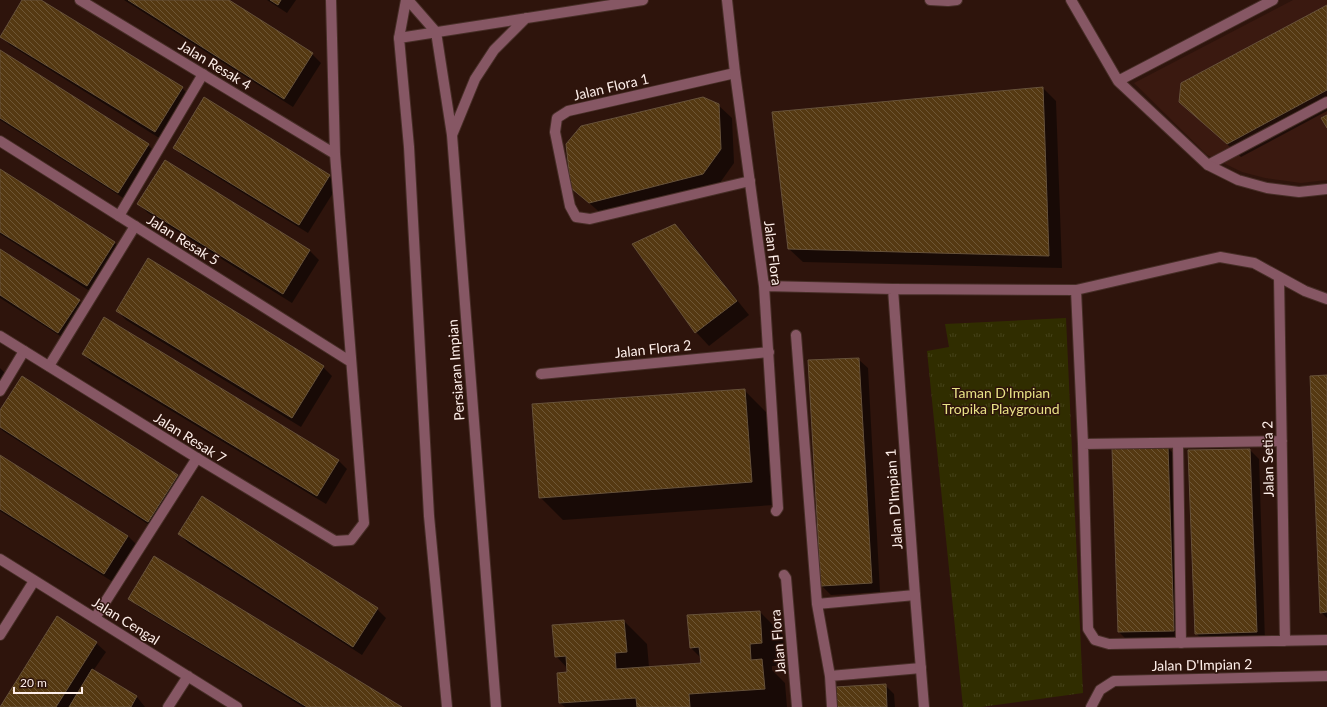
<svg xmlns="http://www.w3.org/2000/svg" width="1327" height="707" font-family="Lato,sans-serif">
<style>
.built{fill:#3a1910}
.park{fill:url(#park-tufts)}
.shadow{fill:#0007}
.building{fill:url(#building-back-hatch);stroke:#665139}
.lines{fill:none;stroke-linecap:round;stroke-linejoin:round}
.service-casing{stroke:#472e27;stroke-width:12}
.minor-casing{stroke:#472e27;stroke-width:12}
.tertiary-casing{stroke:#472e27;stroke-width:12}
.service{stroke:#865764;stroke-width:10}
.minor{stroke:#865764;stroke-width:10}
.tertiary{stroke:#865764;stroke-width:10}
.labels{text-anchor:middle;stroke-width:3;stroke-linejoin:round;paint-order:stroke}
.street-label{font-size:14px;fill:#feefea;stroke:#2e140c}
.park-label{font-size:14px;fill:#e7e185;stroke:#2e140c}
</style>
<defs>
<pattern id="park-tufts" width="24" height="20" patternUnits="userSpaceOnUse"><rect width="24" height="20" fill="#302d00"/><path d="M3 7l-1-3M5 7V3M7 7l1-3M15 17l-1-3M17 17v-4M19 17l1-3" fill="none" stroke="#454219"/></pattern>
<pattern id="building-back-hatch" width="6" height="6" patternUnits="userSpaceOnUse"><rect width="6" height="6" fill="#553912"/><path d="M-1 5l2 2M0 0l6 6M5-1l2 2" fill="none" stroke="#6e5635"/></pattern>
</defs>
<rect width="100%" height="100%" fill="#2e140c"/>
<path class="built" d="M1293 0H1327V180L1301 183 1265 178 1242 172 1207 155 1134 83Z"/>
<path class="park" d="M1066 318 1083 693 981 707H963L927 351 949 347 945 324Z"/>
<path class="shadow" d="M23 0H40L182 88 191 97 164 141 10 45 1 36Z
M124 0H227L312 54 321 63 293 107Z
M267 0H296L287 13Z
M1327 6V111L1241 157 1180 101Z
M0 51 148 145 157 154 128 201 0 120Z
M1043 88 1056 101 1062 268 803 262 789 249Z
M718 105 732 118 734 163 717 187 604 216 572 188Z
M174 147 329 176 338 185 308 233 183 156Z
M165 161 310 251 319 260 292 303 148 213 139 204Z
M0 170 114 242 123 252 96 295 0 234Z
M674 225 688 239 749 315 709 346 696 332 634 245Z
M0 250 79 301 88 310 68 341 0 298Z
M117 311 323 367 332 376 301 427 126 320Z
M83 354 338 460 347 469 326 504 92 363Z
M858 359 868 368 880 592 831 595 822 586Z
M0 368 7 375 0 387Z
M1327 376V618L1321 612Z
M744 390 767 413 774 505 563 520 540 497Z
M0 412 177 476 186 485 157 530 3 431 0 428Z
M1168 448 1177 457 1182 640 1128 641 1119 632Z
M1250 450 1259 459 1265 641 1205 643 1196 633Z
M0 456 128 536 137 545 113 582 0 511Z
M179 534 377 609 386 618 362 655 188 543Z
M130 598 400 707H303L139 607Z
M760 612 783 635 785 666H772V670L785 683 787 707H565L560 703 568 673V669L556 656 624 621 647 644 649 667 702 664 701 658 691 648Z
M96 643 106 652 93 671 137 697 145 707H1Z
M885 685 894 694 895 707H837Z"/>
<path class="building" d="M22 0H41L183 87 155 132 0 37Z
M128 0H229L313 53 284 99Z
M270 0H281L278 5Z
M1327 5V90L1227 144 1179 102 1181 83Z
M0 50 149 144 118 193 0 118Z
M1043 87 1049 256 788 249 772 112Z
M204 97 330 175 299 225 173 148Z
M703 97 719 104 721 149 703 174 589 203 571 188 566 144 581 126Z
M1327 115V128L1321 118Z
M165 160 310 250 283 294 137 204Z
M0 169 115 242 87 286 0 232Z
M675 224 737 301 695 333 632 244Z
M0 249 80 300 58 333 0 295Z
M148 258 324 366 292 418 116 311Z
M104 317 339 460 317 496 82 354Z
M859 358 872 583 821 586 808 360Z
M1327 375V612L1320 613 1310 376Z
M22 376 178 475 148 522 0 427V410Z
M745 389 752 482 539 498 532 404Z
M1168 447 1174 631 1118 632 1112 448Z
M1250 449 1257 632 1195 634 1188 450Z
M0 455 128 536 104 574 0 509Z
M202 496 378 608 353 647 178 534Z
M154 556 402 707H307L128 599Z
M760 611 762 643 750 644 751 660 762 659 765 689 689 694 690 707H637L636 698 559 703 557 673 567 672 566 656 555 657 552 625 624 620 627 652 615 653 616 669 701 663 699 647 690 648 687 615Z
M57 616 97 642 56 707H0Z
M92 669 137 696 131 707H69Z
M886 684 887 707H836L835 687Z"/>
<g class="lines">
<g class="service-casing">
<path id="service" d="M735 73 568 111 557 118 555 132 570 206 576 217 590 219 750 181
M1208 165 1327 102
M119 216 203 74
M796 335 817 604 830 676 832 707
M49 366 135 226
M541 374 769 352
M0 391 24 351
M1178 443 1181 643
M817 604 915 595
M95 618 197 458
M830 676 921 668"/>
</g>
<g class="minor-casing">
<path id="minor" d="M80 0 335 154
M408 0 436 32
M727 0 735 73 764 286 778 508 776 511
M1071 0 1118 81 1208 165 1238 180 1267 188 1299 192 1327 189
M399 38 406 0
M1118 81 1273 0
M0 141 351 362
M1279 277 1285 641
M764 286 893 289 1076 290 1220 257 1254 263 1305 291 1327 299
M893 289 915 595 924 707
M1076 290 1083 444 1088 629 1095 640 1109 644 1327 640
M0 336 197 458 335 541 351 540 364 523 335 154 331 0
M1083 444 1282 441
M0 559 237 707
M784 575 786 578 797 707
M0 635 34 581
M168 707 188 676
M1091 707 1100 690 1114 681 1327 676"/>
</g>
<g class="tertiary-casing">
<path id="tertiary" d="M930 0 948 1 957 0
M436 32 452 135 496 707
M452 135 475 79 494 50 526 18
M447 707 429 516 409 147 399 38 643 0"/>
</g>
<use href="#service" class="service"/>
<use href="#minor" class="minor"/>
<use href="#tertiary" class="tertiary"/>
</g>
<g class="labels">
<g class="street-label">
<text transform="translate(215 65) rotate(31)" y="5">Jalan Resak 4</text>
<text transform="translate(611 87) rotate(-13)" y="5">Jalan Flora 1</text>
<text transform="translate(183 240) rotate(32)" y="5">Jalan Resak 5</text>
<text transform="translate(773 253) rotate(83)" y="5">Jalan Flora</text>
<text transform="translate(653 349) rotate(-6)" y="5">Jalan Flora 2</text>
<text transform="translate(456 370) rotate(-94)" y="5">Persiaran Impian</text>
<text transform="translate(190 438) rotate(32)" y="5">Jalan Resak 7</text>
<text transform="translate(1268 459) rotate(-91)" y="5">Jalan Setia 2</text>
<text transform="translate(894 499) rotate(-94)" y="5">Jalan D'Impian 1</text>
<text transform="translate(126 621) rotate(32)" y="5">Jalan Cengal</text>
<text transform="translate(778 642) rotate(-95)" y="5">Jalan Flora</text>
<text transform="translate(1202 665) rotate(-1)" y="5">Jalan D'Impian 2</text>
</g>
<g class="park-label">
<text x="1001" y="398">Taman D'Impian<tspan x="1001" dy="16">Tropika Playground</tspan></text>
</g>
</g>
<path d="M14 687v6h68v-6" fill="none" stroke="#feefea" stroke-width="2"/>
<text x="20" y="687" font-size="12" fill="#feefea" stroke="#2e140c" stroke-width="3" paint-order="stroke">20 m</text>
</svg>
